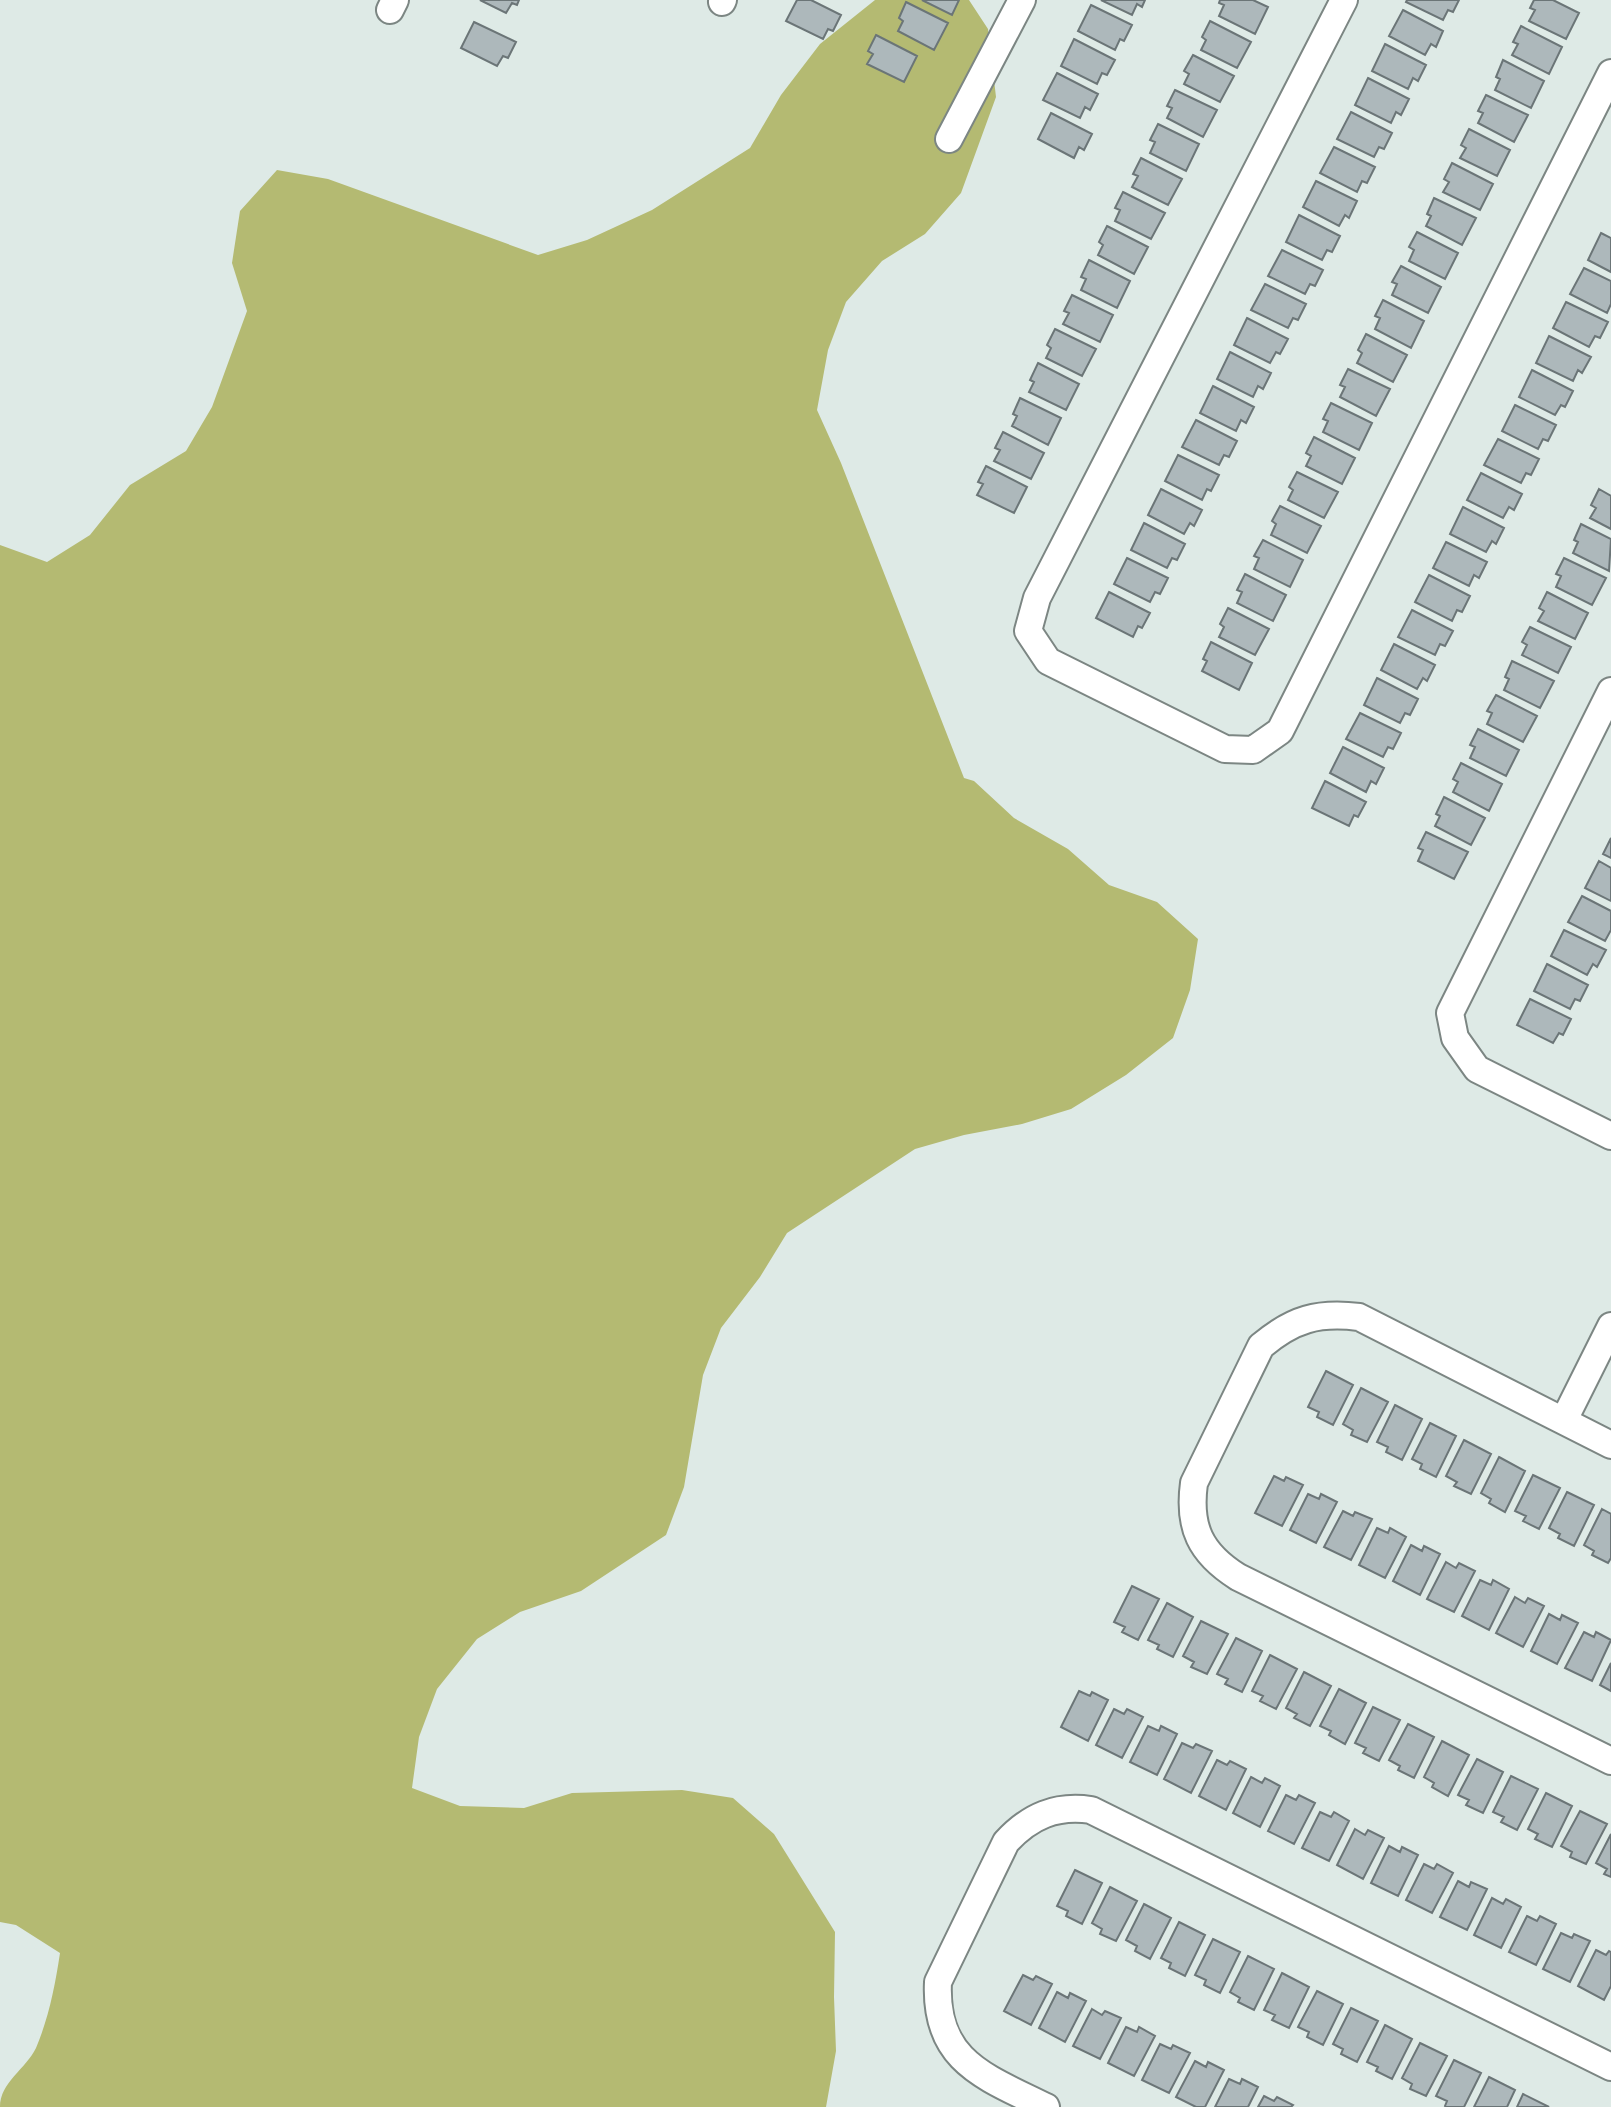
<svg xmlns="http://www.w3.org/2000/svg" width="1611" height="2107" font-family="'Open Sans',sans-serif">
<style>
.green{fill:#b4ba72}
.building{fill:#adb8bb;stroke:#6b7577;stroke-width:2}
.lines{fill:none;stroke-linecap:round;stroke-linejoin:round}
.street-casing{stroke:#7c8683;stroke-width:30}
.street{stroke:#fff;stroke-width:26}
</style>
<rect width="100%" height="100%" fill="#deeae6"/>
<path class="green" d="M875 0H969L988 29 996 97 961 193 925 234 882 261 846 302 828 350 817 410 841 463 964 778 974 781 1014 818 1068 849 1109 885 1157 902 1198 939 1190 990 1173 1038 1126 1075 1071 1109 1022 1124 964 1135 915 1149 787 1233 760 1277 721 1328 703 1375 684 1487 666 1535 581 1591 520 1612 477 1639 437 1689 419 1737 412 1788 460 1806 524 1808 572 1793 682 1790 733 1798 774 1834 835 1932 834 1997 836 2051 826 2107H0C0 2082 26 2069 36 2048 49 2017 55 1986 60 1953L16 1925 0 1922V545L47 562 90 535 130 485 186 451 212 407 247 311 232 263 240 211 277 170 328 179 538 255 587 240 652 210 750 148 781 95 820 44Z"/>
<path class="building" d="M480 0H519L517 5 512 3 506 13Z
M797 0H811L841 15 833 31 828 29 823 39 786 21Z
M922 0H959L952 15Z
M1101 0H1145L1142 7 1137 4 1132 15Z
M1220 0H1253L1268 7 1255 34 1219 16 1224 5 1219 3Z
M1407 0H1459L1453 12 1448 10 1443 20 1406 2Z
M1534 0H1553L1579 13 1566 39 1529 21 1535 10 1530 8Z
M906 2 948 23 934 50 898 31 903 21 899 18Z
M1091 5 1132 25 1124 41 1120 39 1115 50 1078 31Z
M1403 10 1443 31 1436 47 1431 44 1425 55 1389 36Z
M1210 21 1251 42 1237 68 1201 50 1206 40 1202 37Z
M474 22 516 42 508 58 503 56 497 66 461 48Z
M1521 26 1562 47 1549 74 1512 55 1518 44 1513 42Z
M876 35 917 56 904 82 867 64 873 54 868 51Z
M1074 39 1115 60 1107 75 1102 73 1097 84 1061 66Z
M1385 44 1426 65 1418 81 1413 78 1408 89 1372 71Z
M1193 55 1234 76 1220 102 1184 84 1189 74 1184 71Z
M1503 60 1544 81 1531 108 1495 90 1500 79 1496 77Z
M1057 73 1098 94 1090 110 1085 107 1080 118 1043 100Z
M1368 78 1409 99 1401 115 1396 112 1391 123 1355 105Z
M1175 90 1217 110 1203 137 1167 118 1172 108 1167 106Z
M1486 95 1528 115 1514 142 1478 123 1483 113 1478 111Z
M1351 112 1392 133 1384 149 1379 147 1374 157 1337 139Z
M1051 113 1092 134 1084 150 1079 147 1074 158 1038 139Z
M1158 124 1199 144 1186 171 1150 153 1155 142 1150 140Z
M1469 129 1510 150 1497 176 1460 158 1466 148 1461 145Z
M1334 147 1375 167 1367 183 1362 181 1357 192 1320 173Z
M1141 158 1182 179 1168 205 1132 187 1138 176 1133 174Z
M1452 163 1493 184 1480 210 1443 192 1449 182 1444 179Z
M1316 181 1357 201 1349 218 1345 215 1339 226 1303 207Z
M1123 192 1165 213 1151 239 1115 221 1120 210 1115 208Z
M1434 198 1476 218 1462 245 1426 226 1431 216 1427 214Z
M1299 215 1340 236 1332 252 1327 250 1322 260 1286 242Z
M1107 226 1148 247 1134 274 1098 255 1103 245 1099 242Z
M1417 232 1458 253 1445 279 1409 261 1414 250 1409 247Z
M1601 233 1611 238V272L1588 260Z
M1282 250 1323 270 1315 286 1310 284 1305 294 1268 276Z
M1089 260 1130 281 1117 308 1081 290 1086 279 1081 277Z
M1401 266 1441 287 1428 313 1392 295 1397 284 1392 282Z
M1584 268 1611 281V304L1607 313 1570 294Z
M1265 284 1306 304 1298 320 1293 318 1288 328 1251 310Z
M1072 295 1113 315 1100 342 1063 324 1069 313 1064 311Z
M1383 300 1424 321 1411 348 1375 329 1380 318 1375 316Z
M1566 302 1608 322 1600 338 1595 336 1589 347 1553 328Z
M1247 318 1288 339 1280 354 1276 352 1270 363 1234 345Z
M1055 329 1096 349 1082 376 1046 358 1051 348 1047 345Z
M1366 334 1407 355 1393 382 1357 363 1362 353 1358 350Z
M1549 336 1591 357 1582 373 1578 370 1573 381 1536 363Z
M1230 352 1271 373 1263 389 1258 386 1253 397 1217 379Z
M1038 363 1079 384 1066 410 1029 392 1034 382 1030 380Z
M1348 369 1390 389 1376 416 1340 397 1345 387 1340 385Z
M1532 370 1573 391 1565 407 1561 405 1555 415 1519 397Z
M1213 386 1254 407 1246 423 1241 420 1236 431 1200 413Z
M1020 398 1061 418 1048 445 1012 426 1017 416 1013 414Z
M1331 403 1372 423 1359 450 1323 432 1328 421 1323 419Z
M1515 405 1556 425 1548 441 1543 439 1538 449 1502 431Z
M1196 420 1237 441 1229 457 1224 455 1219 465 1182 447Z
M1003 432 1044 453 1031 479 994 461 1000 450 995 448Z
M1314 437 1355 458 1342 484 1306 466 1311 456 1306 453Z
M1498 439 1539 459 1531 475 1526 473 1521 483 1484 465Z
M1178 455 1219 475 1211 491 1207 489 1202 500 1165 481Z
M986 466 1027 487 1014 513 977 495 983 484 978 482Z
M1297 472 1338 492 1324 518 1288 500 1293 490 1289 487Z
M1481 473 1522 494 1514 510 1509 507 1503 518 1467 500Z
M1161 489 1202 510 1194 526 1190 523 1184 534 1148 515Z
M1599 489 1611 496V529L1590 518 1596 508 1591 505Z
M1280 506 1321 526 1307 553 1271 535 1276 524 1272 521Z
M1463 507 1504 528 1496 544 1492 541 1486 552 1450 534Z
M1144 523 1185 544 1177 560 1172 558 1167 568 1131 550Z
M1581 524 1611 539 1609 571 1573 553 1578 542 1574 540Z
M1263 540 1303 560 1290 587 1254 569 1259 558 1254 556Z
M1446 542 1487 562 1479 578 1474 575 1469 586 1433 568Z
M1127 558 1168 578 1160 594 1155 592 1150 602 1114 584Z
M1564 558 1606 578 1592 605 1556 587 1561 576 1556 574Z
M1245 574 1286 595 1273 621 1237 603 1242 592 1237 590Z
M1429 575 1470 596 1462 612 1457 610 1452 621 1415 602Z
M1109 592 1150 613 1142 628 1138 626 1133 637 1096 618Z
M1547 592 1588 613 1575 639 1538 621 1544 611 1539 608Z
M1228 608 1269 629 1255 655 1219 637 1224 627 1220 624Z
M1412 610 1453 631 1445 646 1440 644 1435 655 1398 637Z
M1530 627 1571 647 1558 673 1522 655 1527 645 1522 642Z
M1211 642 1252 663 1239 690 1202 671 1207 661 1203 659Z
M1394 644 1435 665 1427 681 1423 678 1417 689 1381 670Z
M1512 661 1554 681 1540 708 1504 690 1509 679 1505 677Z
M1377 678 1418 699 1410 715 1405 713 1400 723 1364 705Z
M1496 695 1537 716 1523 742 1487 724 1492 713 1487 711Z
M1360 713 1401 733 1393 749 1388 747 1383 757 1346 739Z
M1478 729 1519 750 1506 776 1470 758 1475 747 1470 745Z
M1343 747 1384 768 1376 784 1371 781 1366 792 1330 773Z
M1461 763 1502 784 1489 811 1453 792 1458 782 1453 779Z
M1325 781 1366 802 1358 817 1354 815 1349 826 1312 808Z
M1444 797 1485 818 1471 845 1435 826 1440 816 1436 814Z
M1426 832 1468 852 1454 879 1418 861 1423 850 1418 848Z
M1611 838V858L1603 854Z
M1599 861 1611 868V901L1585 888Z
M1582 896 1611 911V930L1605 941 1568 922Z
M1564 930 1606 950 1597 967 1593 964 1587 975 1551 956Z
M1547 964 1588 985 1580 1001 1575 999 1570 1009 1534 991Z
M1530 999 1571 1019 1563 1035 1559 1033 1553 1043 1517 1025Z
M1326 1371 1353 1385 1333 1425 1317 1417 1319 1412 1308 1407Z
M1361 1388 1388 1402 1367 1442 1351 1435 1353 1430 1343 1424Z
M1395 1405 1422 1419 1402 1460 1386 1452 1388 1447 1377 1442Z
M1430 1423 1456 1436 1436 1477 1420 1469 1422 1464 1412 1459Z
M1464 1440 1491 1454 1471 1494 1454 1486 1457 1482 1446 1476Z
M1499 1457 1525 1471 1505 1512 1489 1503 1491 1499 1481 1493Z
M1533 1475 1560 1488 1539 1529 1523 1521 1526 1516 1515 1511Z
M1274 1476 1284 1481 1286 1477 1303 1485 1282 1526 1255 1513Z
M1567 1492 1594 1505 1574 1546 1558 1538 1560 1534 1549 1528Z
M1308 1494 1319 1499 1321 1494 1337 1502 1316 1543 1290 1530Z
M1602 1509 1611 1514V1558L1608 1563 1592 1555 1594 1551 1584 1545Z
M1343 1511 1353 1516 1355 1512 1372 1519 1351 1560 1324 1547Z
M1377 1528 1388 1533 1390 1528 1406 1537 1385 1578 1359 1565Z
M1411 1545 1422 1551 1424 1546 1440 1554 1420 1595 1393 1581Z
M1446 1562 1456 1568 1459 1563 1475 1571 1454 1612 1427 1599Z
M1480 1580 1491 1585 1493 1580 1509 1589 1489 1630 1462 1616Z
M1132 1586 1159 1599 1138 1640 1122 1632 1125 1627 1114 1622Z
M1515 1597 1525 1603 1528 1598 1544 1606 1523 1647 1496 1633Z
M1167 1603 1193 1617 1173 1657 1157 1649 1159 1645 1148 1640Z
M1549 1614 1560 1620 1562 1615 1578 1623 1557 1664 1531 1651Z
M1201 1621 1228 1634 1207 1674 1191 1667 1194 1662 1183 1656Z
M1584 1632 1594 1637 1596 1632 1611 1640 1592 1681 1565 1668Z
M1236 1638 1262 1651 1242 1692 1225 1684 1228 1679 1217 1674Z
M1270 1655 1297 1669 1276 1709 1260 1701 1263 1696 1252 1691Z
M1611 1663V1691L1600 1685Z
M1304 1672 1331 1686 1310 1726 1294 1718 1297 1714 1286 1708Z
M1339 1689 1366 1703 1345 1744 1329 1735 1331 1731 1320 1726Z
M1079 1691 1090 1696 1092 1692 1108 1700 1088 1741 1061 1727Z
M1373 1707 1400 1720 1379 1761 1363 1753 1366 1748 1355 1743Z
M1114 1709 1124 1714 1127 1709 1143 1717 1122 1758 1096 1745Z
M1408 1724 1434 1737 1414 1778 1398 1770 1400 1766 1389 1760Z
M1148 1726 1159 1731 1161 1726 1177 1734 1157 1775 1130 1762Z
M1442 1741 1469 1755 1448 1796 1432 1787 1434 1783 1424 1777Z
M1182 1743 1193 1748 1196 1744 1212 1751 1191 1793 1164 1779Z
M1477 1759 1503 1772 1483 1813 1466 1805 1469 1800 1458 1795Z
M1217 1760 1227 1765 1230 1761 1246 1769 1226 1810 1199 1796Z
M1511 1776 1538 1789 1517 1830 1501 1822 1504 1817 1493 1812Z
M1251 1777 1262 1783 1265 1778 1280 1786 1260 1827 1233 1813Z
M1546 1793 1572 1806 1552 1847 1535 1839 1538 1834 1528 1829Z
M1286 1795 1296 1800 1299 1795 1315 1803 1294 1844 1268 1831Z
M1580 1811 1607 1824 1586 1864 1570 1857 1572 1852 1561 1846Z
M1320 1812 1331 1817 1334 1812 1349 1821 1329 1861 1302 1848Z
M1355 1829 1365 1835 1368 1830 1384 1838 1363 1879 1337 1865Z
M1611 1834V1877L1604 1874 1607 1869 1596 1863Z
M1389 1846 1400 1852 1402 1847 1418 1855 1398 1896 1371 1883Z
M1424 1864 1434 1869 1437 1864 1453 1873 1432 1913 1406 1900Z
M1075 1870 1102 1883 1082 1924 1066 1916 1068 1911 1057 1906Z
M1458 1881 1469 1887 1471 1882 1487 1889 1467 1930 1440 1917Z
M1110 1887 1137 1901 1116 1941 1100 1934 1102 1929 1092 1923Z
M1492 1898 1503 1904 1506 1899 1521 1907 1501 1948 1474 1935Z
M1144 1904 1171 1918 1150 1959 1135 1951 1137 1946 1126 1940Z
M1527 1916 1537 1921 1540 1916 1556 1924 1536 1965 1509 1952Z
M1179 1922 1205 1935 1185 1976 1169 1968 1171 1963 1161 1958Z
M1561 1933 1572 1938 1574 1934 1590 1941 1570 1982 1543 1969Z
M1213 1939 1240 1952 1220 1993 1204 1985 1206 1980 1195 1975Z
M1596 1950 1606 1955 1609 1951 1611 1952V1986L1604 2000 1578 1986Z
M1248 1956 1274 1969 1254 2010 1238 2002 1240 1998 1230 1992Z
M1282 1973 1309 1987 1289 2028 1272 2020 1275 2015 1264 2010Z
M1023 1975 1033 1980 1036 1976 1052 1984 1031 2025 1004 2011Z
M1317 1991 1343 2004 1323 2045 1307 2037 1309 2032 1298 2027Z
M1057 1992 1068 1998 1070 1993 1086 2001 1065 2042 1039 2028Z
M1351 2008 1378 2021 1357 2062 1341 2054 1343 2049 1333 2044Z
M1092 2009 1102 2015 1105 2011 1121 2018 1100 2059 1073 2046Z
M1385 2025 1412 2039 1392 2079 1376 2071 1378 2067 1367 2062Z
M1126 2027 1137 2032 1139 2027 1155 2036 1134 2076 1108 2063Z
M1420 2043 1447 2056 1426 2096 1410 2089 1412 2084 1402 2078Z
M1160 2044 1171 2049 1173 2045 1190 2053 1169 2093 1142 2080Z
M1454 2060 1481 2073 1464 2107H1446L1445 2106 1447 2101 1436 2096Z
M1195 2061 1206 2067 1208 2062 1224 2070 1205 2107H1196L1176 2097Z
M1489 2077 1515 2090 1507 2107H1474Z
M1229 2079 1240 2084 1242 2079 1258 2087 1248 2107H1215Z
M1523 2094 1549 2107H1517Z
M1264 2096 1274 2101 1277 2097 1293 2105 1291 2107H1258Z"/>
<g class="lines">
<g class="street-casing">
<path id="street" d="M1344 0 1037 598 1028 631 1048 661 1225 749 1253 750 1280 731 1611 73
M722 2 723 0
M390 10 395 0
M949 139 1022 0
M1611 691 1450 1013 1455 1038 1477 1069 1611 1136
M1564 1420 1611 1326
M1611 1445 1359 1317C1318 1312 1293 1319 1261 1346L1194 1483C1188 1527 1200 1553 1238 1577L1611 1761
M1046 2107C986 2077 934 2062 938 1982L1006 1842C1030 1816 1056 1805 1091 1810L1611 2067"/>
</g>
<use href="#street" class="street"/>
</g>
</svg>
